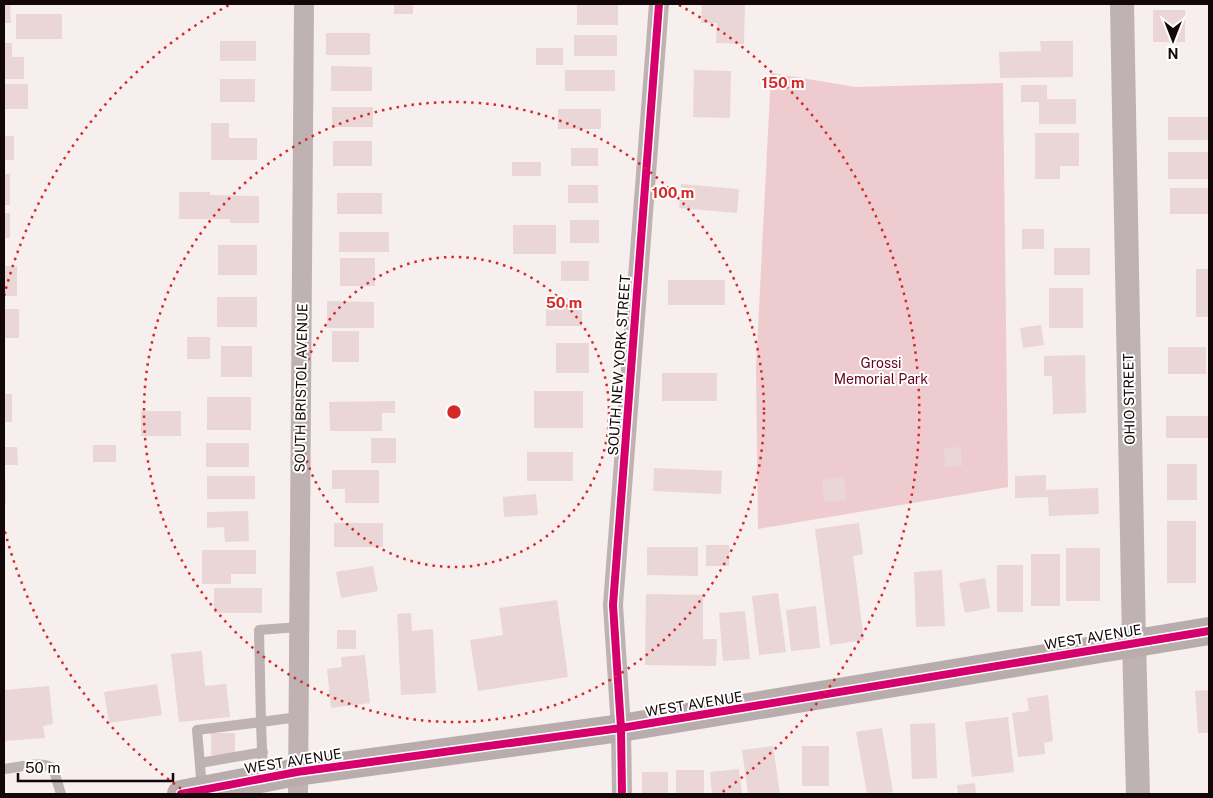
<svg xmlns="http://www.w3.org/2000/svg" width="1213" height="798" font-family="'Public Sans',sans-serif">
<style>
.green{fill:#eecbce}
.building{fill:#ead6d7}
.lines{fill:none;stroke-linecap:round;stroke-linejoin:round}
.service{stroke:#beb2b2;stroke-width:10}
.minor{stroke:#beb2b2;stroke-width:20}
.tertiary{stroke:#beb2b2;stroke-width:24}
.trunk{stroke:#b9acac;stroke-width:28}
.cycleway-casing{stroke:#fff;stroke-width:11}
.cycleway{stroke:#d6006c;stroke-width:8}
.ring{fill:none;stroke:#d62828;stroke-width:2.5;stroke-dasharray:2.5 5}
.labels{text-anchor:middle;stroke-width:4;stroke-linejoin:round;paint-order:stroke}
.park-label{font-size:14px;fill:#63021e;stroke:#fff}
.street-label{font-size:14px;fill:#140709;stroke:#fff}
.centre{fill:#d62828;stroke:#fff;stroke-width:2.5}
.ring-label{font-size:15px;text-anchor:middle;font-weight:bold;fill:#d62828;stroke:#fff;stroke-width:4;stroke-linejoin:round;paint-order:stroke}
</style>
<rect width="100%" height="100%" fill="#f7eeee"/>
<path class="green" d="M771 73 856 87 1003 83 1008 487 758 529 756 368Z"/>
<path class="building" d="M4 4H10L11 23H4Z
M394 4H413V14H394Z
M577 4H618V25H577Z
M702 4H745L744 44 716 43 717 23H701Z
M1153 10H1185V42H1153Z
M16 14H62V39H16Z
M326 33H370V55H326Z
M574 35H617V56H574Z
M220 41H256V61H220Z
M1040 41H1073V77L1000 78 999 52 1041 51Z
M4 43H12V57H24V79H4Z
M536 48H563V65H536Z
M331 66 372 67V91H331Z
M565 70H615V91H565Z
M694 70 731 71 730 118 693 117Z
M220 79H255V102H220Z
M4 84H28V109H4Z
M1021 85H1047V99H1076V124H1039V102H1021Z
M332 107H373V127H332Z
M558 109H601V129H558Z
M1168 117H1209V140H1168Z
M211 123H229V138H257V160H211Z
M1035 133H1079V166H1060V179H1035Z
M4 136H14V160H4Z
M333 141H372V166H333Z
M571 148H598V166H571Z
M1168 152H1209V179H1168Z
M512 162H541V176H512Z
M4 174H10V205H4Z
M681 184 739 189 737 213 679 208Z
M568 185H598V203H568Z
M1170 188H1209V214H1170Z
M179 192H210V195L259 196V223H230V219H179Z
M337 193H382V214H337Z
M4 213H10V238H4Z
M570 220H599V243H570Z
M513 225H556V254H513Z
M1022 229H1044V249H1022Z
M339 232H389V252H339Z
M218 245H257V275H218Z
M1054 248H1090V275H1054Z
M340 258H375V286H340Z
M561 261H589V281H561Z
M4 266H17V296H4Z
M1196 269H1209V317H1196Z
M668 280H725V305H668Z
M1049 288H1083V328H1049Z
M217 297H257V327H217Z
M546 298H582V326H546Z
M327 301 374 302V328H327Z
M4 309H19V338H4Z
M1041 325 1044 345 1023 348 1020 328Z
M332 331H359V362H332Z
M187 337H210V359H187Z
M556 343H589V373H556Z
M221 346H252V377H221Z
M1168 347H1206V374H1168Z
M1085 355 1086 413 1053 414 1052 376H1044V356Z
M662 373H717V401H662Z
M534 391H583V428H534Z
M4 394H12V422H4Z
M207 397H251V430H207Z
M395 401V413H382V431H330L329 402Z
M141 411H181V436H141Z
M1166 416H1209V438H1166Z
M371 438H396V463H371Z
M206 443H249V467H206Z
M93 445H116V462H93Z
M4 447H17L18 465H4Z
M961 447 962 466 945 467 944 448Z
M527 452H573V481H527Z
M1167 464H1197V500H1167Z
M654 468 722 471 721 494 653 491Z
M332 470H379V503H345V489H332Z
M1046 475V490L1098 488 1099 514 1049 516 1048 497 1015 498V476Z
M207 476H255V499H207Z
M844 477 846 500 824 502 822 480Z
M4 479H6V504H4Z
M536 494 538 515 504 517 503 497Z
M248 511 249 541 225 542 224 527 207 528V512Z
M1167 521H1196V583H1167Z
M334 523H383V547H334Z
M859 523 863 554 853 556 864 640 830 645 815 529Z
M706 545H729V566H706Z
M647 547H698V576L647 575Z
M1066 548H1100V601H1066Z
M202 550H256V574H231V584H202Z
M1031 554H1060V606H1031Z
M997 565H1023V612H997Z
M373 566 378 591 341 598 336 572Z
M942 570 945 626 916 627 914 572Z
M985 578 990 608 965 613 959 583Z
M214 588H262V613H214Z
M778 593 786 652 759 655 752 596Z
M646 594 703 595V639H717L716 666 645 665Z
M557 600 568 677 478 691 470 640 503 635 499 608Z
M816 606 820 648 791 651 786 610Z
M745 611 750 659 723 661 719 613Z
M411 613 412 631 433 629 436 693 401 695 397 614Z
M337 630H356V649H337Z
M202 651 205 686 226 684 230 717 179 722 171 654Z
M365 655 370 703 331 708 327 669 342 667 341 657Z
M157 684 162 715 109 723 104 692Z
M49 686 53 724 43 726 45 738 4 741V690Z
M1209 690V733H1198L1195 691Z
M1048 695 1053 741 1044 743 1045 754 1018 757 1012 713 1029 711 1027 698Z
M1008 717 1014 772 972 777 965 722Z
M935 723 937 778 912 779 910 724Z
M882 728 893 792 880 794H867L856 732Z
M211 733H235V755H211Z
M773 746 780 794H748L742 750Z
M802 746H829V786H802Z
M739 769 742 794H712L710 772Z
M676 770H704V794H676Z
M642 772H668V794H642Z
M975 783 976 794H958L957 785Z"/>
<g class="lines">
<path class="service" d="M298 717 261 722 259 630 299 627
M200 763 263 752
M4 769C18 768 40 760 53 768L61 794
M202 789 197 730 261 722 263 777"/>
<path class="minor" d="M298 794 304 4
M622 794 621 728 613 605 659 4"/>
<path class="tertiary" d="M1122 4 1134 643 1138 794"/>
<path class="trunk" d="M181 794 297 772 621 728 1209 631"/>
<g class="cycleway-casing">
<path id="cycleway" d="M181 794 297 772 621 728 1209 631
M622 794 621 728 613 605 659 4"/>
</g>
<use href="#cycleway" class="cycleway"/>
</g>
<g class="ring">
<circle cx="454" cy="412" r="155"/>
<circle cx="454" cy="412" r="310"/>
<path d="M187 793A465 465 0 0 1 4 528M4 296A465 465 0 0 1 229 5M679 5A465 465 0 0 1 721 793"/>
</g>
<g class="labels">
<g class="park-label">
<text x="881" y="368">Grossi<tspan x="881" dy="16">Memorial Park</tspan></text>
</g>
<g class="street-label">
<text transform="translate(619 365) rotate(-86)" y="5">SOUTH NEW YORK STREET</text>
<text transform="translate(301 388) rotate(-89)" y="5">SOUTH BRISTOL AVENUE</text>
<text transform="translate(1129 399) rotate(-91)" y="5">OHIO STREET</text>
<text transform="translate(1093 637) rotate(-9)" y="5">WEST AVENUE</text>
<text transform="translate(694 704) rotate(-9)" y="5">WEST AVENUE</text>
<text transform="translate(293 761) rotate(-9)" y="5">WEST AVENUE</text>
</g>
</g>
<circle cx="454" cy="412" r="8" class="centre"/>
<g class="ring-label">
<text x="783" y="88">150 m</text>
<text x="673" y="198">100 m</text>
<text x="564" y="308">50 m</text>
</g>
<rect width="1213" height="798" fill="none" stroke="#140709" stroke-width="10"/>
<g transform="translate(1173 40) rotate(180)" stroke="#ffffff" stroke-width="4" paint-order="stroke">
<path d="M0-4L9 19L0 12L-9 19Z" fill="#140709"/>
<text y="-8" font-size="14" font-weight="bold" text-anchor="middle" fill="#140709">N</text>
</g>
<path d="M18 773v8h155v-8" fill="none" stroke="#140709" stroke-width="2.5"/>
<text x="25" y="773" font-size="15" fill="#140709" stroke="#ffffff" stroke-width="4" paint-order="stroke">50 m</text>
</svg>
